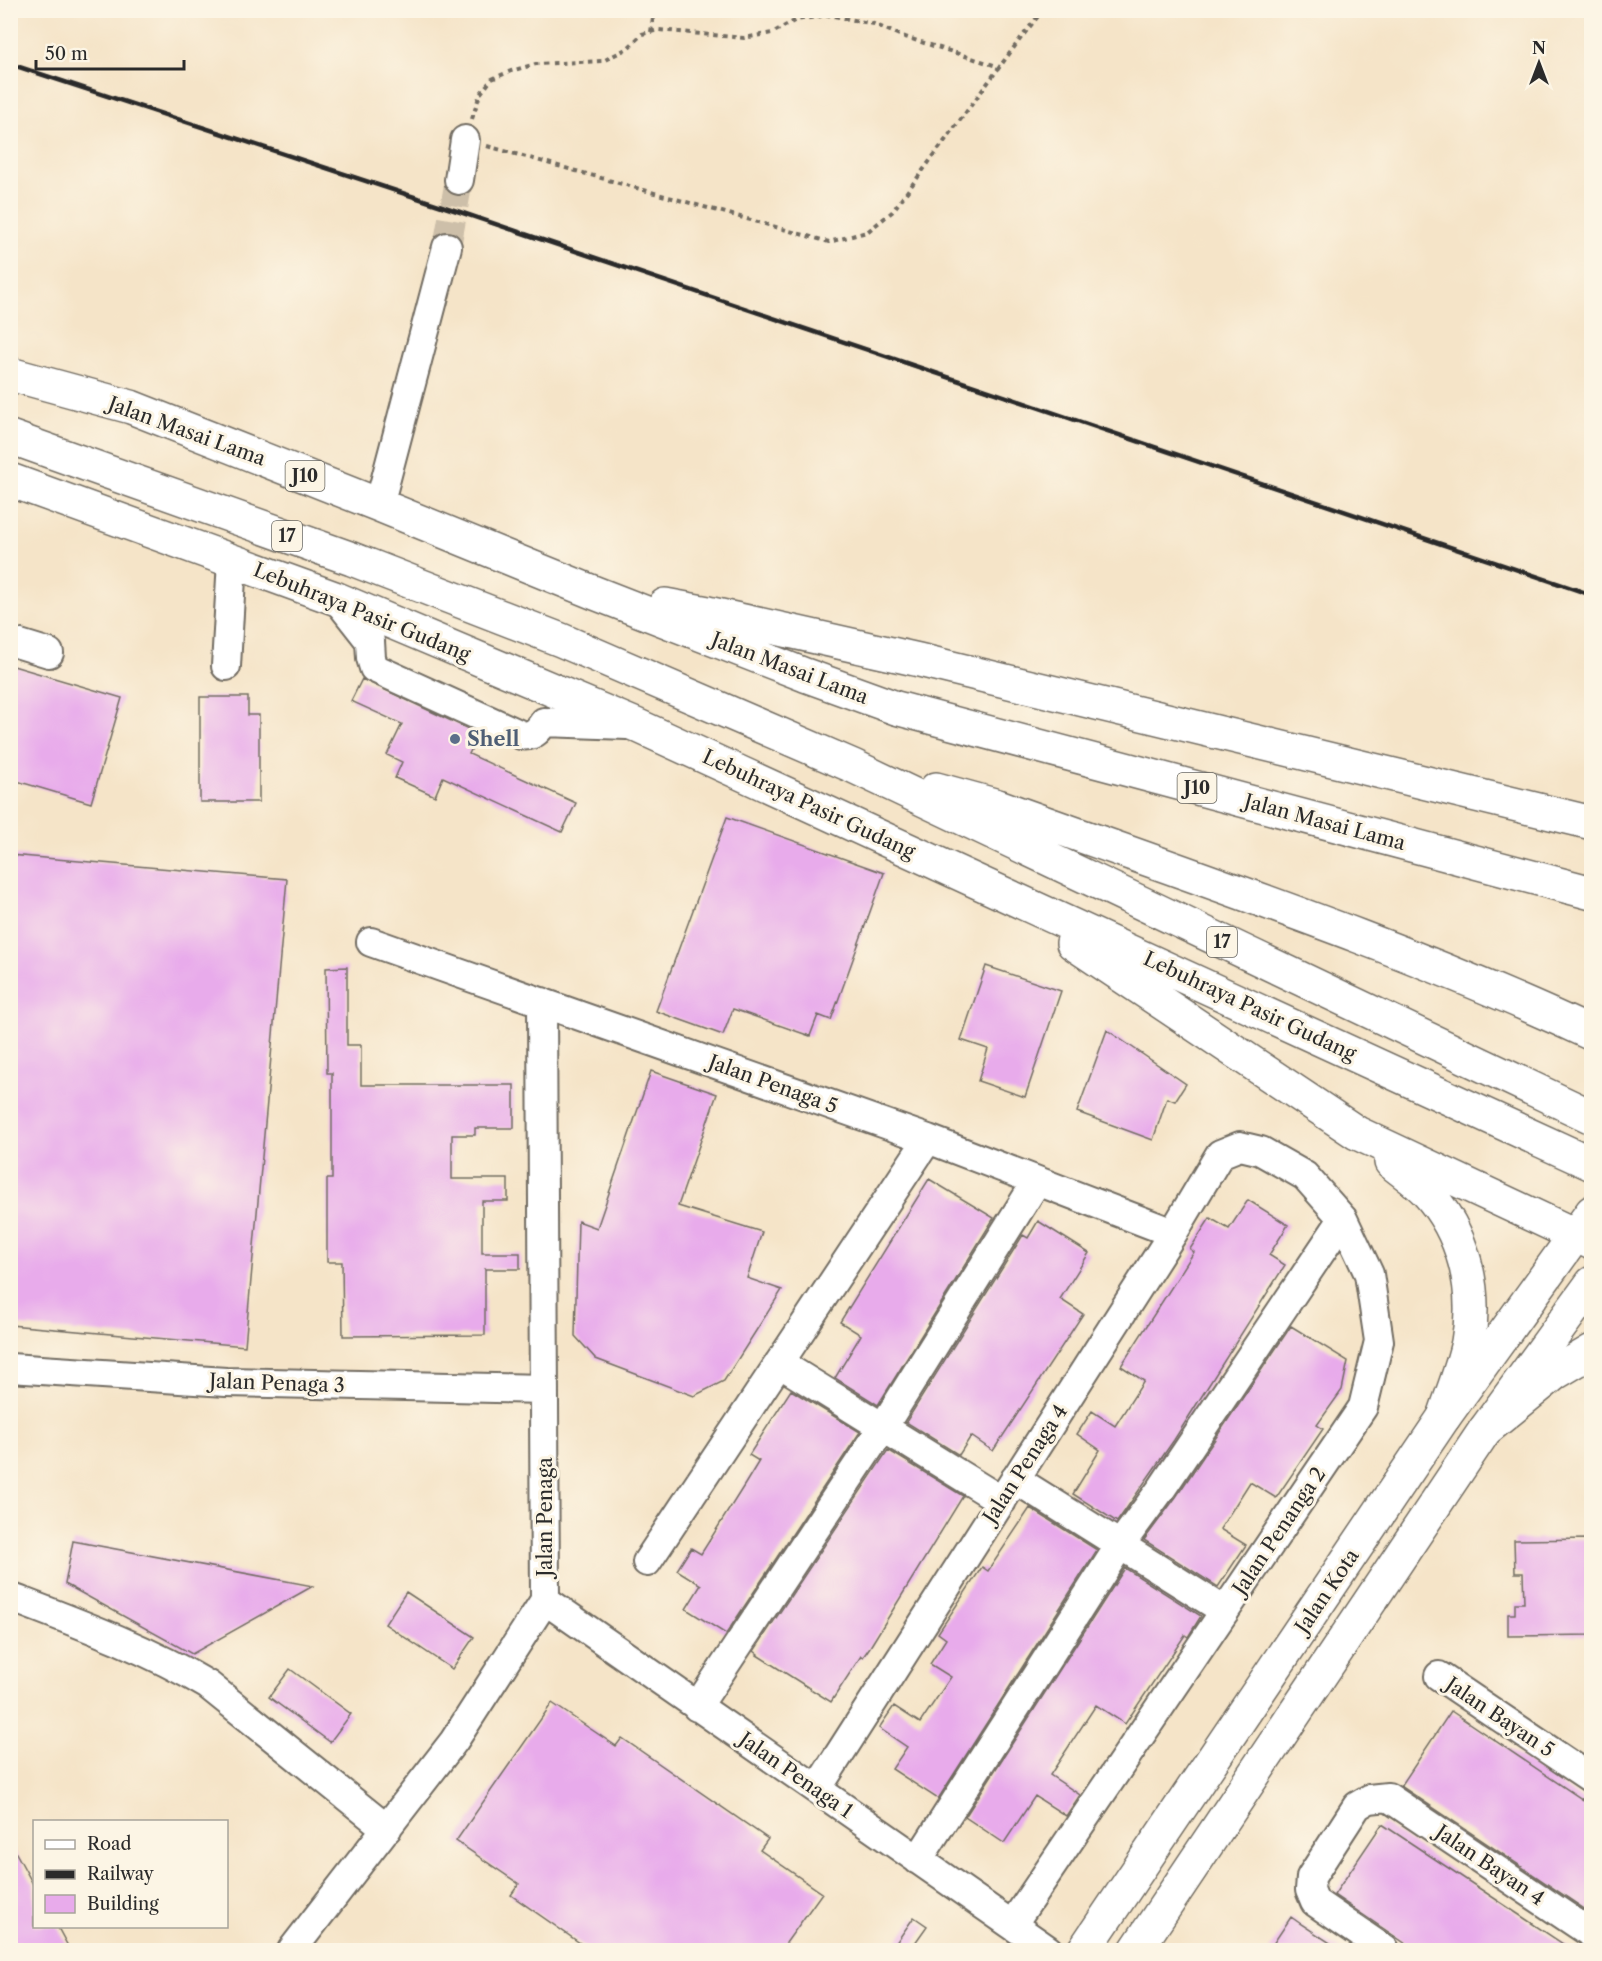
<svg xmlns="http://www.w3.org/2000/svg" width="1602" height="1961" font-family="'Libre Caslon Text',serif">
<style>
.building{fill:#e8abeb}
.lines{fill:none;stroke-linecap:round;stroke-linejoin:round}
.minor-tunnel{stroke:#cdbfa9;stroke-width:28;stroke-dasharray:28 14;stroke-linecap:butt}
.minor-casing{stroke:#726c62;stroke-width:32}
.major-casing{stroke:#726c62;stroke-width:36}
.highway-casing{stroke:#726c62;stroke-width:36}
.path{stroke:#726c62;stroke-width:4;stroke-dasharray:4.5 4.5;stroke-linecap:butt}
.minor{stroke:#fff;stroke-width:28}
.major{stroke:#fff;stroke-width:33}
.highway{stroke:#fff;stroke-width:33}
.rail{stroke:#2b2b2b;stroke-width:4.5}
.service-dot{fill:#5c6f8a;stroke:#fcf5e5;stroke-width:2}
.labels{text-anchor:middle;stroke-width:6;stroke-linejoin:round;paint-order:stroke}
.shield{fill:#fcf5e5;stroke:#6a6863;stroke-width:1.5}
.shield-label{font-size:18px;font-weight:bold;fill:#2b2b2b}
.street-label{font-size:20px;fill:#2b2b2b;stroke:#fcf5e5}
.service-label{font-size:20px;font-weight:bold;fill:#4e5e75;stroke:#fcf5e5;text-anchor:start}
</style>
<rect width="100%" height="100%" fill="#fcf5e5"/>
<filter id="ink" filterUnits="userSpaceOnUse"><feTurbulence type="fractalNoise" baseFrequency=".0167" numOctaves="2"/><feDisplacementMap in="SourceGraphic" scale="12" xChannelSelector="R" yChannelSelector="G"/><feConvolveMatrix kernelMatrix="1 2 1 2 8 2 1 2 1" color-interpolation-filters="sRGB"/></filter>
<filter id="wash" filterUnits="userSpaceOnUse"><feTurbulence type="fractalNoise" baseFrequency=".008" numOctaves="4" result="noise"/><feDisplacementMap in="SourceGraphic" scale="24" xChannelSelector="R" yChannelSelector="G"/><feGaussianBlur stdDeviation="1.35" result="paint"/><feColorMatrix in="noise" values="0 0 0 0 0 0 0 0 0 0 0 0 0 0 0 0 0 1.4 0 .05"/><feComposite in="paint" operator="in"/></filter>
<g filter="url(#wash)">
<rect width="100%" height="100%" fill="#f5e4c8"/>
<g id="blocks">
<path class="building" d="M10 665 122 698 91 803 10 779Z
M362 679 479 734 469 754 576 803 562 832 443 777 435 796 395 778 402 762 387 755 402 724 351 701Z
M200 697H248V715H259V802H200Z
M727 817 884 873 831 1020 818 1015 810 1036 733 1009 723 1035 656 1011Z
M10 855 287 879 245 1346 10 1325Z
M986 966 1061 991 1025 1097 978 1081 988 1049 961 1040Z
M347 967V1045H361V1085H514V1128H475V1135H452V1179H508V1201H482V1253H520V1269H485V1335L343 1336 342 1262H327V1179H332V1073H327L326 968Z
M1107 1030 1186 1084 1175 1101 1167 1098 1153 1140 1077 1112Z
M651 1071 717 1094 678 1206 762 1232 747 1278 782 1290 724 1381 694 1396 596 1359 575 1336 578 1221 597 1228Z
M929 1179 994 1218 878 1405 835 1378 861 1335 840 1322Z
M1248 1200 1288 1225 1269 1255 1285 1265 1174 1440 1117 1522 1073 1494 1100 1450 1077 1434 1092 1411 1115 1426 1144 1381 1121 1366 1194 1252 1190 1249 1210 1218 1229 1229Z
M1038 1221 1089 1253 1060 1299 1083 1314 993 1451 971 1436 959 1455 906 1422 1023 1235 1028 1238Z
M1291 1326 1348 1361 1342 1390 1317 1425 1323 1429 1276 1498 1250 1482 1220 1529 1246 1545 1218 1587 1144 1540 1176 1497Z
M791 1390 860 1432 726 1634 686 1609 701 1585 677 1570 691 1548 701 1554 745 1484 759 1461 749 1455Z
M888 1450 963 1496 870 1647 863 1657 861 1656 831 1702 757 1655 758 1654 754 1651Z
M1030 1508 1097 1550 938 1799 892 1769 907 1747 879 1728 894 1706 920 1723 951 1677 930 1664 946 1639 938 1633 982 1567 988 1571Z
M1592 1539V1635L1508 1636V1614H1515V1603H1524L1523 1573H1515L1514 1540Z
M73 1541 313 1586 192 1654 65 1584Z
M1125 1568 1201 1616 1188 1637 1185 1635 1125 1724 1096 1705 1050 1775 1080 1795 1066 1816 1035 1796 1004 1843 965 1817Z
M406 1592 474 1637 452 1669 385 1624Z
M290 1669 351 1714 330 1742 269 1697Z
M552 1703 616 1746 622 1738 768 1839 760 1850 822 1893 781 1950H590L511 1895 519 1884 456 1841Z
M1451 1711 1592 1806V1914L1401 1786Z
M1382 1824 1521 1916 1572 1950H1415L1334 1895Z
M10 1842 34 1886V1926H57L70 1950H10Z
M914 1917 927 1926 910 1950H891Z
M1291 1917 1301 1924 1341 1950H1269Z"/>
</g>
</g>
<g filter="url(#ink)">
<use href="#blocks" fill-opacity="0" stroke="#726c62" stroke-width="1.5"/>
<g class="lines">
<path class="minor-tunnel" d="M447 247 459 180"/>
<g class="minor-casing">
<path id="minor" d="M459 180 465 140
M379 505 447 247
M337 599 370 641 371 658 374 668 521 735C533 737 538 731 544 722L627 725
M10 641 49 653
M226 666 232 560
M371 942 928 1139 1173 1233
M779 1363 1002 1501
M10 1368 226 1382 544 1389
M1015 1479 1225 1611
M647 1562 928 1139
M10 1597C78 1623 146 1648 208 1685L387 1829
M545 1600 1048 1950
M1439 1676 1592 1779
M697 1707 883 1427 1037 1181
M817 1789 1173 1233 1220 1154 1240 1146 1261 1151 1305 1176 1343 1219 1369 1274 1379 1341 1363 1407 1012 1925
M918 1860 1120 1545 1162 1488 1343 1219
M292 1950 454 1741 545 1600 542 1002
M1385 1950 1315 1902 1310 1890 1311 1877 1357 1806 1369 1799 1388 1797 1592 1934"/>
</g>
<g class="major-casing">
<path id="major" d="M10 374 131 407 379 505 595 593 805 675 896 708 1592 893
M665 605 708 613 919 660 1592 823
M1084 1950 1444 1417 1592 1212
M1136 1950 1485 1430 1592 1283"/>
</g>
<g class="highway-casing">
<path id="highway" d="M10 437 352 559 561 640 853 766 1592 1117
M10 480 337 599 636 725 1592 1164
M936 789 998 806C1197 878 1399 944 1592 1034
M1073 943 1357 1133 1592 1243
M1391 1162C1403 1172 1417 1181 1427 1192 1463 1232 1478 1288 1468 1342 1463 1367 1452 1393 1444 1417
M1485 1430 1555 1373 1592 1351"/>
</g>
<path class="path" d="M651 32 654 10
M472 119 480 94 492 79 511 71 536 64 603 61 628 48 642 34 659 30 744 38 772 33 796 20 829 15 874 24 902 36 1000 67
M487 146 829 242 867 232 892 212 1021 38 1039 15 1046 10"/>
<use href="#minor" class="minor"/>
<use href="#major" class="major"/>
<use href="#highway" class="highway"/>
<path class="rail" d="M10 64 460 212 1592 595"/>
</g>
</g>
<circle class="service-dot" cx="455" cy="739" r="6"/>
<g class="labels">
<g class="shield">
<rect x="285.5" y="461" width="39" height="30" rx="4.5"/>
<rect x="272" y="521" width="30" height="30" rx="4.5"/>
<rect x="1177.5" y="773" width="39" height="30" rx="4.5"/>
<rect x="1207" y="927" width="30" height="30" rx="4.5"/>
</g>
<g class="shield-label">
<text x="305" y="482">J10</text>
<text x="287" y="542">17</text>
<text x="1197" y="794">J10</text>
<text x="1222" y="948">17</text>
</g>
<g class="street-label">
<text transform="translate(187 431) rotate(20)" y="7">Jalan Masai Lama</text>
<text transform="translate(362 612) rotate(22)" y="7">Lebuhraya Pasir Gudang</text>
<text transform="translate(790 668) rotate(21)" y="7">Jalan Masai Lama</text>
<text transform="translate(809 804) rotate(25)" y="7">Lebuhraya Pasir Gudang</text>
<text transform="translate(1325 822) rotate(15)" y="7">Jalan Masai Lama</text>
<text transform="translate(1250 1006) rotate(25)" y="7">Lebuhraya Pasir Gudang</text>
<text transform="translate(773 1084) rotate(20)" y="7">Jalan Penaga 5</text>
<text transform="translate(277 1383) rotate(2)" y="7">Jalan Penaga 3</text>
<text transform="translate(1025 1464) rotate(-57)" y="7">Jalan Penaga 4</text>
<text transform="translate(545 1517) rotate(-90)" y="7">Jalan Penaga</text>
<text transform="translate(1279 1531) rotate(-56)" y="7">Jalan Penanga 2</text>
<text transform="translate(1327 1591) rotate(-56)" y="7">Jalan Kota</text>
<text transform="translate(1500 1717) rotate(34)" y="7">Jalan Bayan 5</text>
<text transform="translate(796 1775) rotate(35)" y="7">Jalan Penaga 1</text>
<text transform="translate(1490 1865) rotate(34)" y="7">Jalan Bayan 4</text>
</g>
<g class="service-label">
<text x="467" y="746">Shell</text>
</g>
</g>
<rect width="1602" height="1961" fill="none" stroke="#fcf5e5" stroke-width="36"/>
<rect x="33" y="1820" width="195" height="108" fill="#fcf5e5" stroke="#a8a49b" stroke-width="1.5"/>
<rect x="45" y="1840" width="30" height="9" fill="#ffffff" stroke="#a8a49b" stroke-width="1.5"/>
<text x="87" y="1850" font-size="18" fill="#2b2b2b">Road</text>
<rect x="45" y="1870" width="30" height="9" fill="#2b2b2b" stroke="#a8a49b" stroke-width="1.5"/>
<text x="87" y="1880" font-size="18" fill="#2b2b2b">Railway</text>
<rect x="45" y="1895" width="30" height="18" fill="#e8abeb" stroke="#a8a49b" stroke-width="1.5"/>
<text x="87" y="1910" font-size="18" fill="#2b2b2b">Building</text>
<g transform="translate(1539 63)" stroke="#fcf5e5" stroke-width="4.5" paint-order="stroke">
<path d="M0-4.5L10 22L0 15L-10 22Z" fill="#2b2b2b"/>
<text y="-9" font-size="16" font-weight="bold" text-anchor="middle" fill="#2b2b2b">N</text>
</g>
<path d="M36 60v9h148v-9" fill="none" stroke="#2b2b2b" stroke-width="3"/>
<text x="45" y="60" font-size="18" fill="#2b2b2b" stroke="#fcf5e5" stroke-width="4.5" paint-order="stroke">50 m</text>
</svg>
